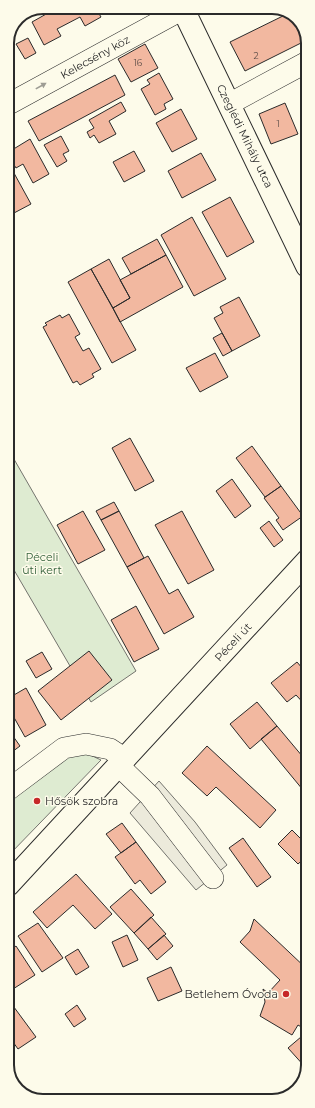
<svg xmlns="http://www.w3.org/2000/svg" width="315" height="1108" font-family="Montserrat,sans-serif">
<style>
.green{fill:#deebd1;stroke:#74746e}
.parking{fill:#eceadb;stroke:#74746e}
.building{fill:#f2b8a0;stroke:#2b2b2b}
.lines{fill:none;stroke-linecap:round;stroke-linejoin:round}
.minor-casing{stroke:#2b2b2b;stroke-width:22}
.major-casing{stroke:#2b2b2b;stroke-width:24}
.minor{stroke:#fdfbea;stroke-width:21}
.major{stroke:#fdfbea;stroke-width:22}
.oneway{fill:#9e9d94}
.poi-dot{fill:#c62828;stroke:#fdfbea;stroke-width:1.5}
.labels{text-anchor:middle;stroke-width:3;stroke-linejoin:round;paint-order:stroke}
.number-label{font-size:9px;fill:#5d4e48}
.street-label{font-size:11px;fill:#2b2b2b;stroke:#fdfbea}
.park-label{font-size:11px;fill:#34623c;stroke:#fdfbea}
.poi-label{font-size:11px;fill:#2b2b2b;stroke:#fdfbea;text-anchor:start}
.rim{fill:none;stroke:#2b2b2b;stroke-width:2}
</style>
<rect width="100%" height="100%" fill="#fdfbea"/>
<path class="green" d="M7 447 136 671 91 702 7 558Z
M86 753 101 760 8 856V801L69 756Z"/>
<path class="parking" d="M159 781 195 822 227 865 196 890 130 813Z"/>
<path class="building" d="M44 7H95L101 17 85 26 80 17 57 29 61 36 44 45 32 22 48 13Z
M289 13 296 16 307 36V40L245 71 230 42Z
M20 16 23 22 13 28 18 17Z
M28 38 36 53 25 59 16 44Z
M145 44 158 68 131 82 118 59Z
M159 73 173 99 164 104 166 109 155 115 141 89 150 84 147 80Z
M115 75 125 95 39 141 28 121Z
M121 102 126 111 109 121 116 134 99 143 94 135 90 138 87 132 94 128 89 120Z
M285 103 298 134 271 144 259 114Z
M181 109 197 139 172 152 156 123Z
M61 136 69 151 63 154 67 161 57 167 44 145Z
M30 139 49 174 33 183 23 164 16 168 7 153Z
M134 151 145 171 124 182 113 162Z
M201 153 216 180 182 198 168 171Z
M9 164 31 204 14 213 7 200V165Z
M230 197 254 242 227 257 202 212Z
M192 217 226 279 194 296 161 235Z
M157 239 166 255 131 274 122 258Z
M166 255 183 287 120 322 113 308 130 298 120 280Z
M109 259 130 298 113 308 91 269Z
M91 269 136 350 112 363 68 282Z
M239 297 260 336 232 351 214 318 223 313 220 307Z
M69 314 80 334 75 337 83 351 89 348 101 369 92 374 94 377 80 385 77 381 73 383 43 327 47 325 45 323 60 315 62 318Z
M222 333 232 351 223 356 213 338Z
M215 353 228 377 200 392 186 368Z
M130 438 154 481 135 491 112 448Z
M252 446 281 486 265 497 236 458Z
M232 479 251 506 235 518 216 491Z
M281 486 303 516 283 530 276 520 279 518 264 498Z
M114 502 119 511 101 520 96 511Z
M83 511 105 550 78 564 57 525Z
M119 511 144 558 127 567 101 520Z
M182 511 214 570 188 584 155 525Z
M269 521 283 540 274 547 260 528Z
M148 556 169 594 178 589 194 617 164 634 127 567Z
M136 606 159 649 134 662 111 620Z
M89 651 112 680 61 720 38 691Z
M42 652 52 669 36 678 26 661Z
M297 662 308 675V708L296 695 287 702 271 683Z
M26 688 46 725 25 737 7 705V699Z
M257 702 277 726 250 749 230 724Z
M277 726 308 763V787L303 790 261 739Z
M8 729 20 746 8 755Z
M207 746 276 810 260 828 216 787 207 796 182 773Z
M122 823 136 842 121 853 106 834Z
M292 830 308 846V855L298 864 278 844Z
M243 838 271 877 257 887 229 848Z
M136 842 166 882 151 894 140 880 135 884 115 857Z
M76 874 112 914 95 929 73 905 47 928 33 912Z
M131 889 154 915 134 933 110 907Z
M151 917 166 934 148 949 134 933Z
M254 919 308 970V985L303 990 308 995V1066L306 1068 288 1048 308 1031 298 1025 292 1035 260 1016 265 1002 263 989 268 993 280 980 240 942 250 931Z
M38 923 63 958 42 972 18 936Z
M127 935 138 960 123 967 112 942Z
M164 935 173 946 157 960 148 949Z
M16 946 35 975 13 989 8 982V952Z
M78 949 89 967 76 975 65 957Z
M171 967 182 991 158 1001 147 978Z
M8 999 36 1037 18 1049 8 1035Z
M77 1005 86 1019 74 1027 65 1014Z"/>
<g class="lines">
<g class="minor-casing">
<path id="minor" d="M229 104 307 62
M7 105 183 9
M119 766 150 796 213 878
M8 790 64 748 86 744 110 749 125 759"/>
</g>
<g class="major-casing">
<path id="major" d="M182 7 307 266
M8 885 308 560"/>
</g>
<use href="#minor" class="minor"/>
<use href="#major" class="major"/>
</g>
<defs><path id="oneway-solid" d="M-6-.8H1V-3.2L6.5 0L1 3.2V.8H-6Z"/></defs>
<use class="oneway" href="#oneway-solid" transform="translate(41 86) rotate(-29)"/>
<g class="poi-dot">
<circle cx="37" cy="801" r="4"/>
<circle cx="286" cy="994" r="4"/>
</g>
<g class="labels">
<g class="number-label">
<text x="256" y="59">2</text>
<text x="138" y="66">16</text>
<text x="278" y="127">1</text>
</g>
<g class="street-label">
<text transform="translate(95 57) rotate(-29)" y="4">Kelecsény köz</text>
<text transform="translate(245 136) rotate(64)" y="4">Czeglédi Mihály utca</text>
<text transform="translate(233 642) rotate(-47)" y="4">Péceli út</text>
</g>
<g class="park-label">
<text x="42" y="561">Péceli<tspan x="42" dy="13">úti kert</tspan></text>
</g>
<g class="poi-label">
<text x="45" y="805">Hősök szobra</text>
<text x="278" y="998" text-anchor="end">Betlehem Óvoda</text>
</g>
</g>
<path d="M0 0H315V1108H0ZM43 14H272A29 29 0 0 1 301 43V1065A29 29 0 0 1 272 1094H43A29 29 0 0 1 14 1065V43A29 29 0 0 1 43 14Z" fill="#fdfbea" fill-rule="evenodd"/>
<path class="rim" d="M43 14H272A29 29 0 0 1 301 43V1065A29 29 0 0 1 272 1094H43A29 29 0 0 1 14 1065V43A29 29 0 0 1 43 14Z"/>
</svg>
